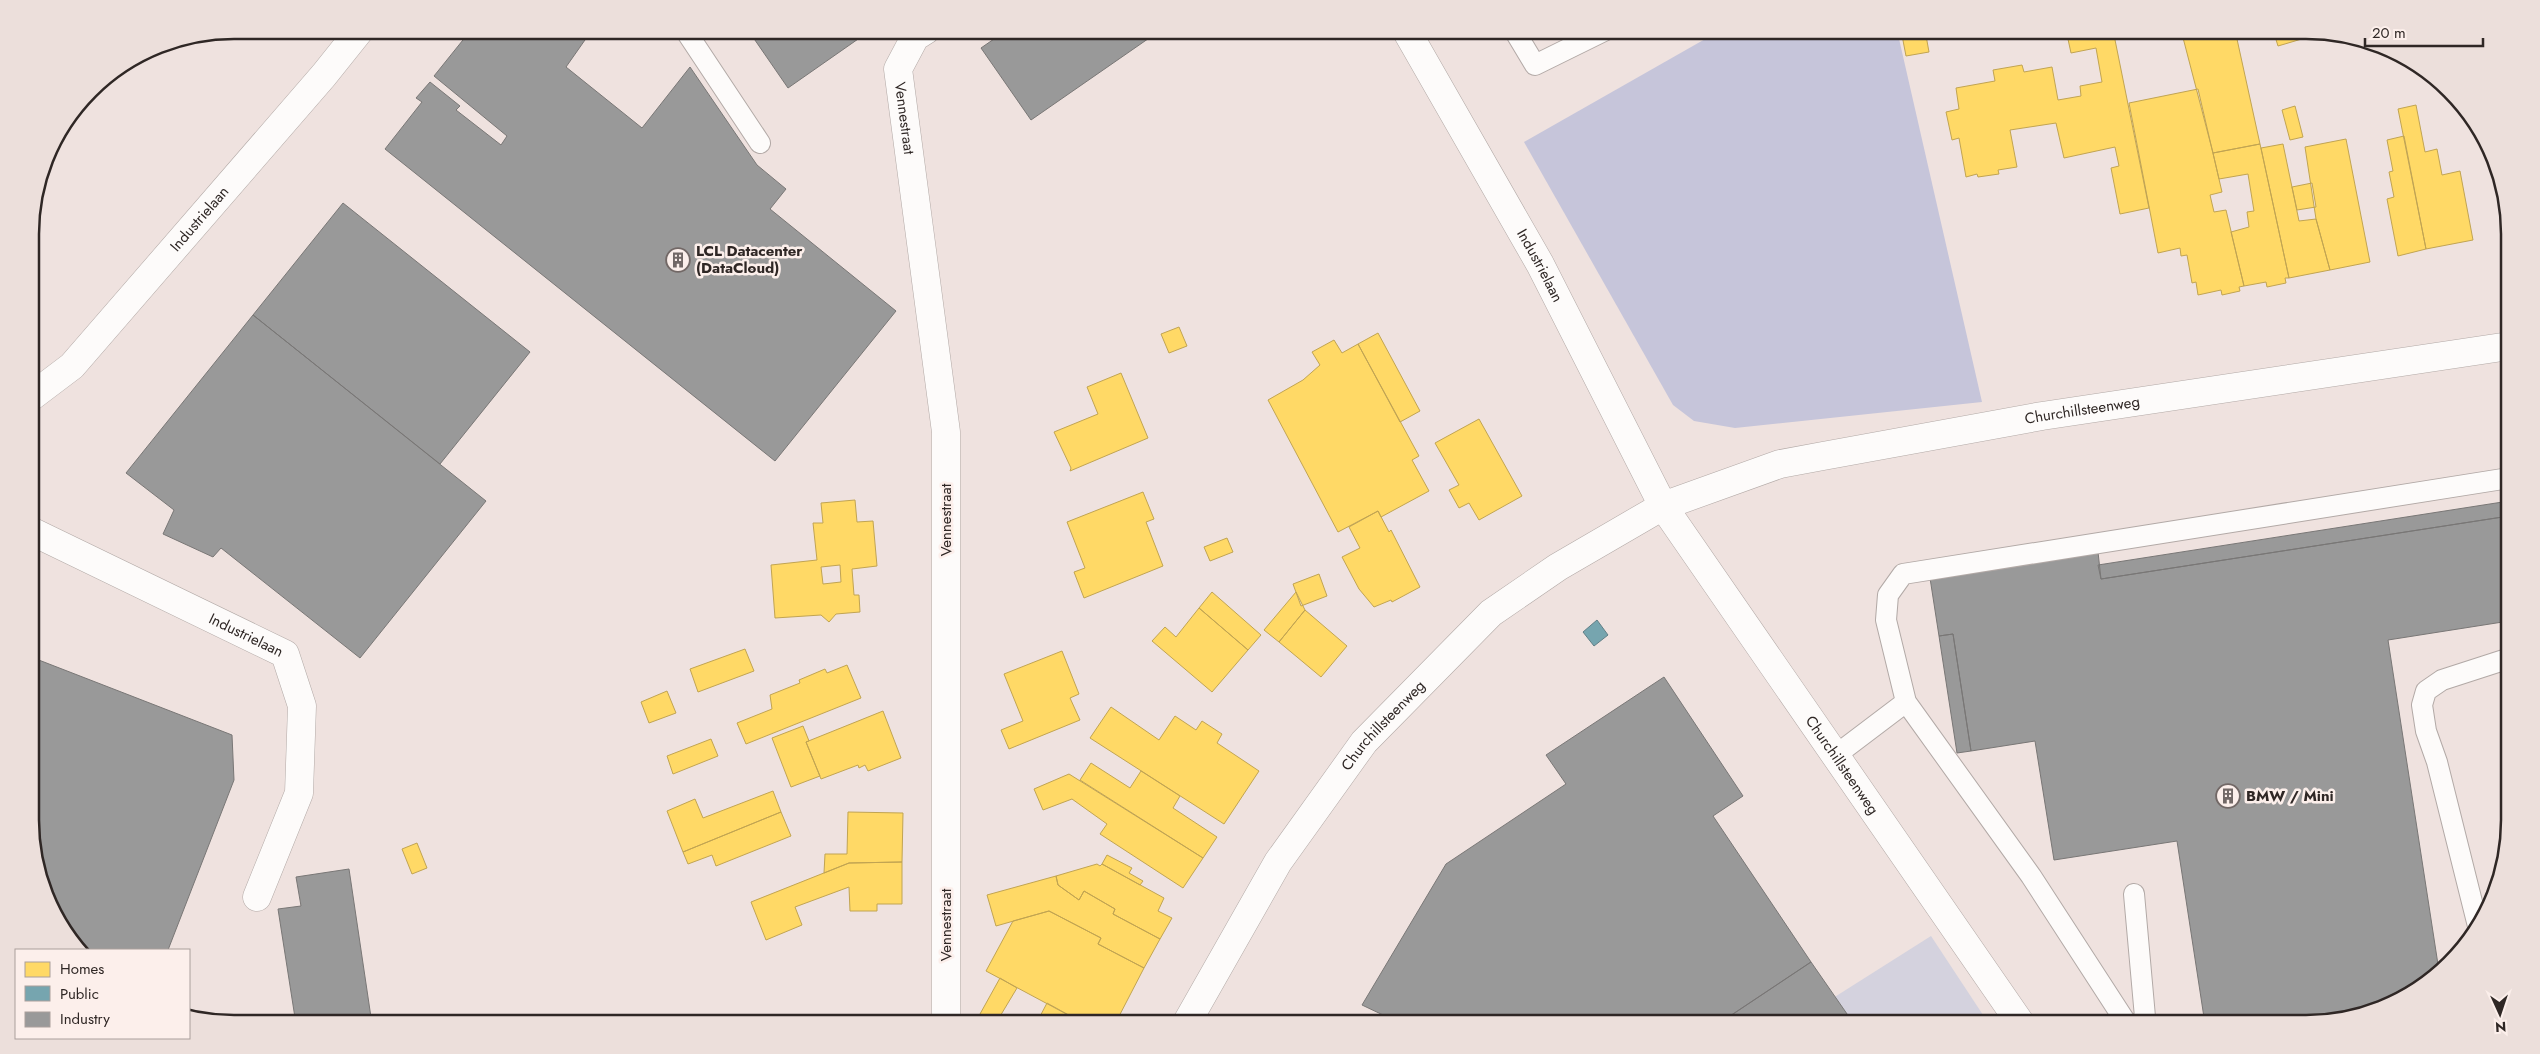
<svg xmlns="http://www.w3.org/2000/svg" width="2540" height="1054" font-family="Jost,sans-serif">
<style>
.green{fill:#d4d2de}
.forest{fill:#c6c5da}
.homes{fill:#ffd966;stroke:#c1a452;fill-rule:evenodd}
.public{fill:#76a5af;stroke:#617f86}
.industry{fill:#999;stroke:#797776}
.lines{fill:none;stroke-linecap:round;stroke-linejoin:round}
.service-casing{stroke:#b2a9a6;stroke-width:22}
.minor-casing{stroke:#b2a9a6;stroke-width:29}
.tertiary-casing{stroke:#b2a9a6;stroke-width:29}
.service{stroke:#fdfbfa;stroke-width:20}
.minor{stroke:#fdfbfa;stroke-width:28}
.tertiary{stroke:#fdfbfa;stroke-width:28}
.labels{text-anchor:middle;stroke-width:5;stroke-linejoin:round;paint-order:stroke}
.street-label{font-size:15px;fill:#2f2725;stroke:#fcefeb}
.poi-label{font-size:15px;font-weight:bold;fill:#2f2725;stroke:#fcefeb;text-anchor:start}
.rim{fill:none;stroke:#2f2725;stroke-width:2.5}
</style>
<rect width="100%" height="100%" fill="#efe2df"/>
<path class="green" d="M1931 936 1989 1024H1792Z"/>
<path class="forest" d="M1721 30H1897L1982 402 1735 428 1694 421 1673 405 1524 142Z"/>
<path class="homes" d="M1901 30H1925L1929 52 1906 56Z
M2066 30H2113L2149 208 2120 214 2111 168 2119 166 2115 147 2064 158 2056 123 2010 130 2017 167 1998 170 1999 174 1978 177 1977 174 1966 177 1959 138 1952 140 1946 112 1959 109 1956 88 1995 81 1993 70 2022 65 2024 72 2052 67 2058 100 2081 96 2080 86 2102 82 2096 48 2071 53Z
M2181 30H2235L2260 144 2213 153Z
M2273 30H2306L2322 33 2278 46Z
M2198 89 2222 192 2210 195 2214 212 2226 210 2244 286 2239 287 2240 291 2222 295 2221 290 2198 295 2196 282 2192 283 2187 255 2181 256 2180 248 2158 253 2129 103Z
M2416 105 2425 152 2437 149 2442 175 2460 171 2473 240 2426 249 2398 109Z
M2295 106 2303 137 2290 140 2282 110Z
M2404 136 2426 249 2398 256 2387 199 2394 197 2389 172 2393 171 2387 140Z
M2346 139 2370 262 2330 270 2316 219 2305 147Z
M2260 144 2289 278H2285L2286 283 2267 287 2266 282 2244 286 2231 232 2249 227 2247 212 2254 211 2248 174 2219 179 2213 153Z
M2283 144 2299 221 2316 219 2330 270 2289 278 2261 148Z
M2312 183 2316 207 2297 210 2292 187Z
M1179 327 1187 346 1169 353 1161 334Z
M1378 333 1420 411 1400 422 1358 344Z
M1334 340 1342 353 1358 344 1419 456 1412 460 1429 491 1381 517 1378 511 1338 532 1268 400 1303 380 1320 365 1312 352Z
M1121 373 1148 438 1070 471 1071 468 1054 432 1098 414 1087 387Z
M1479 419 1522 496 1479 520 1469 503 1459 508 1449 490 1459 485 1435 443Z
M1143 492 1154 519 1146 522 1163 566 1084 598 1074 572 1085 568 1067 522Z
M855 500 857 522 873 521 877 566 852 569 854 595H859L860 612 836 614 829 622 821 615 775 618 771 565 817 560 813 523H823L821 503ZM840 565 841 582 823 584 821 567Z
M1378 511 1389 532 1391 530 1420 587 1392 602 1391 600 1374 607 1359 589 1342 557 1360 548 1349 527Z
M1227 538 1233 552 1210 561 1204 547Z
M1319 574 1327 596 1301 606 1293 584Z
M1212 592 1261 635 1248 650 1199 608Z
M1296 592 1305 610 1279 642 1264 630Z
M1199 608 1248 650 1212 692 1152 641 1165 627 1176 637Z
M1305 610 1347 646 1321 677 1279 642Z
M745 649 754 671 698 692 690 669Z
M1062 651 1079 694 1070 698 1080 720 1009 749 1001 730 1023 721 1004 674Z
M847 665 861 698 746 744 737 723 772 709 770 695 800 683 799 680 825 669 827 673Z
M667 691 676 713 649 723 641 702Z
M1111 707 1159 740 1175 716 1196 730 1202 721 1222 734 1217 743 1259 771 1224 824 1090 738Z
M883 711 901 758 868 771 865 765 859 768 858 765 821 779 806 742Z
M803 726 809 741 806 742 820 776 791 787 772 738Z
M711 739 718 756 673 774 667 756Z
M1091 763 1130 788 1141 771 1180 796 1173 808 1217 837 1203 858 1080 780Z
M1069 774 1203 858 1183 888 1100 834 1107 824 1072 799 1043 810 1034 789Z
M773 791 781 812 683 852 667 811 695 799 703 818Z
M781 812 791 836 716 866 712 855 688 864 683 852Z
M848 812 903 813 902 862 849 863 824 873 825 854H847Z
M417 843 427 868 412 874 402 849Z
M1107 855 1132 868 1129 873 1143 881 1140 885 1102 864Z
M902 862V904H877V911H850L849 887 795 907 802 925 766 940 751 902 849 863Z
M1097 864 1100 866 1102 864 1164 898 1158 911 1172 918 1160 939 1113 914 1115 909 1084 891 1079 900 1058 885 1056 876Z
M1056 876 1058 885 1079 900 1084 891 1115 909 1113 914 1160 939 1144 968 1098 944 1101 938 1049 911 996 926 987 895Z
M1049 911 1101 938 1098 944 1144 968 1115 1024H1085L986 971 1013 921Z
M1000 978 1017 988 996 1023 980 1014Z
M1047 1003 1085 1024H1036Z"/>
<path class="public" d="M1597 620 1608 635 1594 646 1583 632Z"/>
<path class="industry" d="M471 30H592L566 67 642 128 690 67 757 165 786 189 770 209 896 311 775 461 385 149 422 102 416 98 430 82 460 106 456 110 501 145 507 136 434 76Z
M748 30H871L788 88Z
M1007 30H1152L1155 34 1031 120 981 48Z
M343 203 530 352 440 464 253 315Z
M253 315 486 501 360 658 221 548 213 557 163 534 174 510 126 473Z
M2509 501V516L2101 579 2098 565Z
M2509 516V621L2388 640 2439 971 2420 989 2372 1013 2319 1024H2205L2177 841 2054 860 2035 741 1971 751 1953 634 1939 636 1930 578 2098 552 2101 579Z
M1953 634 1971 751 1957 753 1939 636Z
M31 657 232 735 234 780 168 950H78L72 944 46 898 32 847Z
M1664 677 1743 796 1713 816 1811 962 1718 1024H1402L1362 1005 1446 864 1566 784 1546 755Z
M349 869 372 1024H296L278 909 301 906 296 877Z
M1811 962 1854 1024H1718Z"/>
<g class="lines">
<g class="service-casing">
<path id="service" d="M685 30 760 143
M1514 30 1535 65 1606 30
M1836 755 1906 702
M2134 894 2145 1017 2143 1021 2136 1024
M2478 926 2437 762 2426 731 2422 705 2426 691 2442 680 2510 658
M2127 1024 2031 876 1906 702 1886 620 1888 595 1903 574 2509 478"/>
</g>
<g class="minor-casing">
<g id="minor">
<path id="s1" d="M926 30 915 37 898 69 946 432V1024"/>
<path id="s2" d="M31 397 72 366 324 75 360 30"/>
<path id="s3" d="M1663 506 2021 1024"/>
<path id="s4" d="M31 531 285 654 302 706 299 793 257 897"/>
</g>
</g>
<g class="tertiary-casing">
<g id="tertiary">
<path id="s5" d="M1406 30 1540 264 1663 506"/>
<path id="s6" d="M1186 1024 1278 862 1364 742 1491 613 1558 567 1663 506 1780 464 1823 456 2042 416 2509 346"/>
</g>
</g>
<use href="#service" class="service"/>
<use href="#minor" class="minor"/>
<use href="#tertiary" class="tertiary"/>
</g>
<defs>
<g id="building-ring" transform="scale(1.25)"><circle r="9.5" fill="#fcefeb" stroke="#726866" stroke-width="1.5"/><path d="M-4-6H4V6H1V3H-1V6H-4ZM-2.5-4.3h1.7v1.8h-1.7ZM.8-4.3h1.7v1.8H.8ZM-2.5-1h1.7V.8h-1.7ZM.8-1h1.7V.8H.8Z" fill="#726866"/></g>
</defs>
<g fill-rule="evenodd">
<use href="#building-ring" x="678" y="260"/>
<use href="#building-ring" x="2228" y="796"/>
</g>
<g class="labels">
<g class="street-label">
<text dy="5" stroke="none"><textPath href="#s1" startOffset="99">Vennestraat</textPath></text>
<text dy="5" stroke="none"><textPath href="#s2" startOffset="246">Industrielaan</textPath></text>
<text dy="5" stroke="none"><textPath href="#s5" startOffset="271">Industrielaan</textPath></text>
<text dy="5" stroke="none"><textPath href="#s6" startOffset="1149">Churchillsteenweg</textPath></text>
<text transform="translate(946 520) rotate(-90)" y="5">Vennestraat</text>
<text dy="5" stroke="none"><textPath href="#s4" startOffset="239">Industrielaan</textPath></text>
<text dy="5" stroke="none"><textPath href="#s6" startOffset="359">Churchillsteenweg</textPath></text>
<text dy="5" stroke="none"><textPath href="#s3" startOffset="315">Churchillsteenweg</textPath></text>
<text transform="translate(946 925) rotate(-90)" y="5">Vennestraat</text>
</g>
<g class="poi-label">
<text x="696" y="256">LCL Datacenter<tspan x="696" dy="17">(DataCloud)</tspan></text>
<text x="2246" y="801">BMW / Mini</text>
</g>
</g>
<path d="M0 0H2540V1054H0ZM234 39H2306A195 195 0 0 1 2501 234V820A195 195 0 0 1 2306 1015H234A195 195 0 0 1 39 820V234A195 195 0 0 1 234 39Z" fill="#ecdfdb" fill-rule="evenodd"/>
<path class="rim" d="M234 39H2306A195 195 0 0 1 2501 234V820A195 195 0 0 1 2306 1015H234A195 195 0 0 1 39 820V234A195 195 0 0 1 234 39Z"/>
<rect x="15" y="949" width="175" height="90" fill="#fcefeb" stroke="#aa9f9c"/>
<rect x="25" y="962" width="25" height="15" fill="#ffd966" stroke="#aa9f9c"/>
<text x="60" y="974" font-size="15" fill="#2f2725">Homes</text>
<rect x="25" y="986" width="25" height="15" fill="#76a5af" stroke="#aa9f9c"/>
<text x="60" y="999" font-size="15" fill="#2f2725">Public</text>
<rect x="25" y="1012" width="25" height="15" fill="#999999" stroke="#aa9f9c"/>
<text x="60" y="1024" font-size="15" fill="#2f2725">Industry</text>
<g transform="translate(2500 1014) rotate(177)" stroke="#fcefeb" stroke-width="4" paint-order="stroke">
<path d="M0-4L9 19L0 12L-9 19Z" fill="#2f2725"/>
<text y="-8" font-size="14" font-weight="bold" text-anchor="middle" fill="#2f2725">N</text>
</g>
<path d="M2365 38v8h118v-8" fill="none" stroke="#2f2725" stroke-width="2.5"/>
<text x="2372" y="38" font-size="15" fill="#2f2725" stroke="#fcefeb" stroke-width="4" paint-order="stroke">20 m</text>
</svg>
